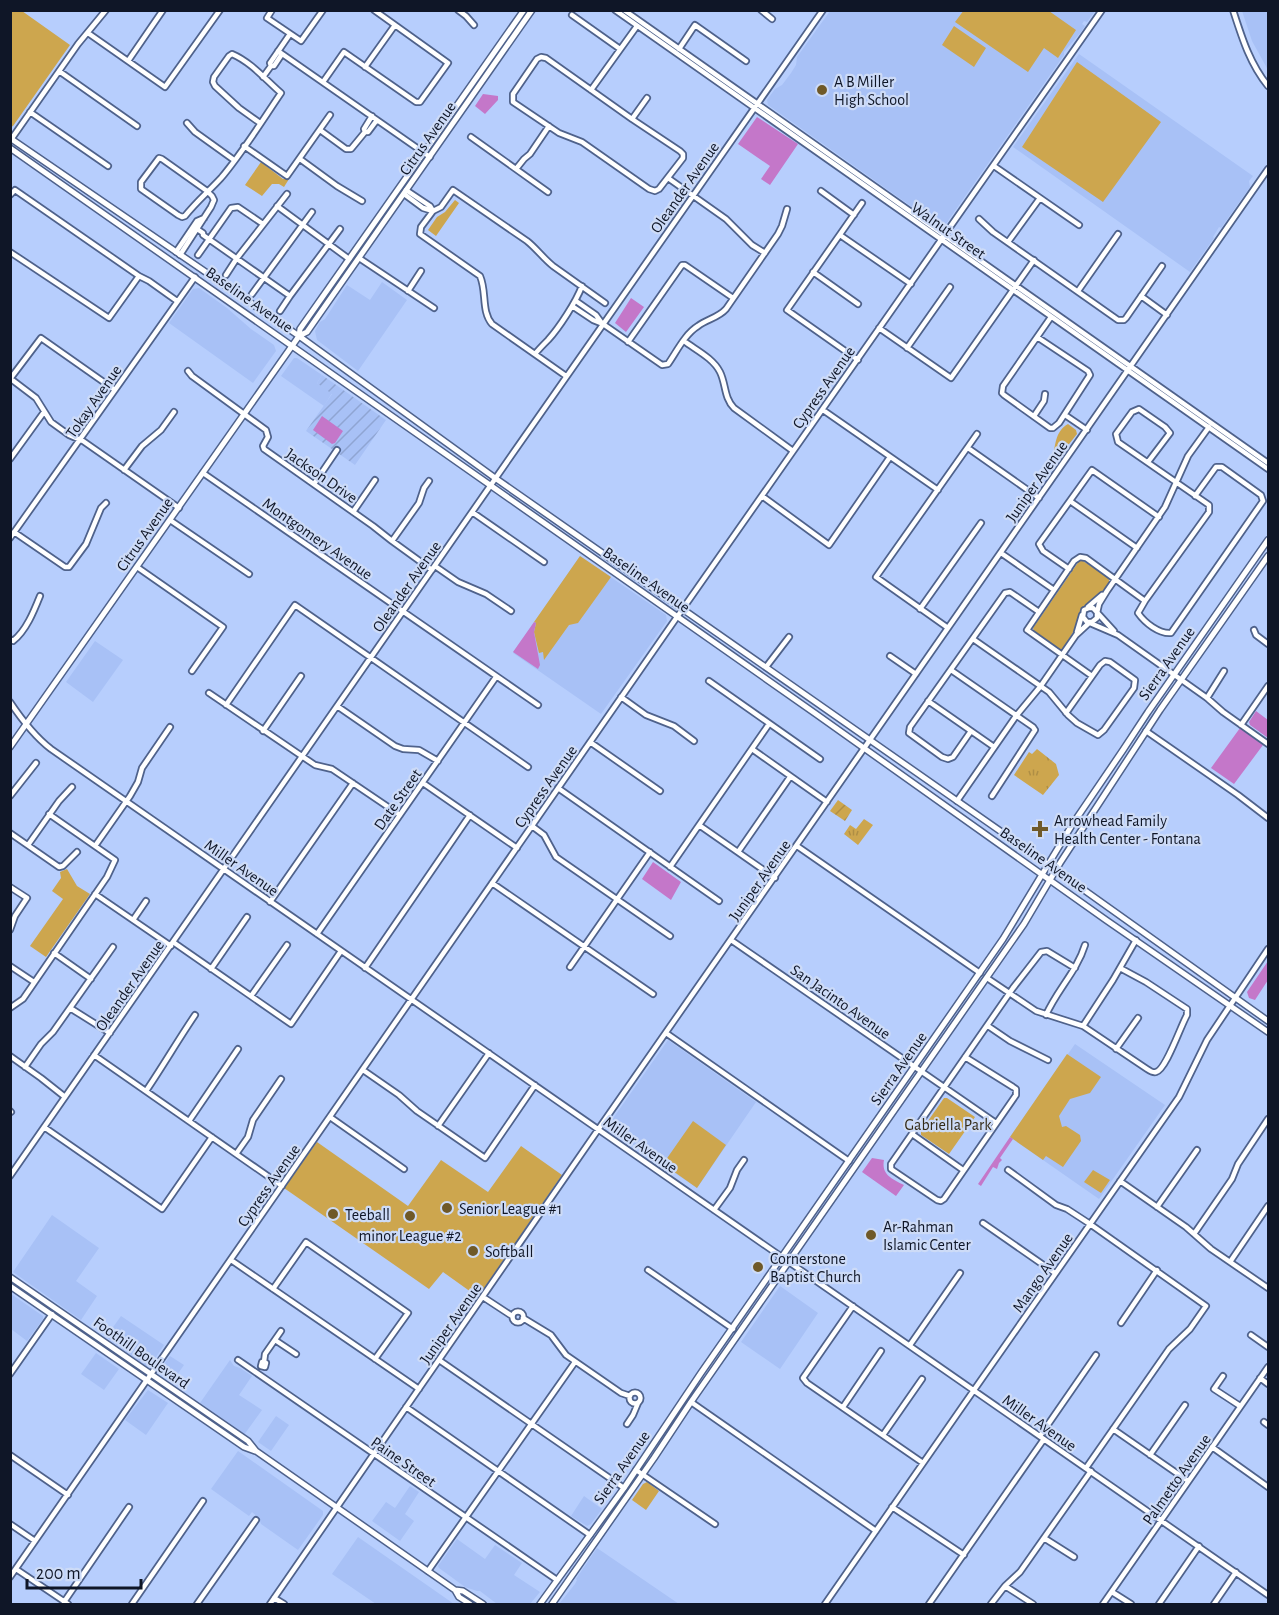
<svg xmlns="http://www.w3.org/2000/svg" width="1279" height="1615" font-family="'Alegreya Sans',sans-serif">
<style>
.built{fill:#a8c1f6}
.industrial{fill:url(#industrial-furrows)}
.grass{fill:url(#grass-tufts)}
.park{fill:#cda64e}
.garden{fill:url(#garden-furrows)}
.water{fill:#c477c9}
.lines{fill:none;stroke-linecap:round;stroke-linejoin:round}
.minor-casing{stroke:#4f628b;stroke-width:8}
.major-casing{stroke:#4f628b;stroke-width:8}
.minor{stroke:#fff;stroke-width:4.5}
.major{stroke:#fff;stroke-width:5}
.poi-dot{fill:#6f5928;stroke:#cddbf7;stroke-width:2}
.labels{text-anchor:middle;stroke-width:4.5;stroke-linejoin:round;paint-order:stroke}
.poi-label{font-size:16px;fill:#0f1627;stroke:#cddbf7;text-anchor:start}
.street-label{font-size:16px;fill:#0f1627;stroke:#cddbf7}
.park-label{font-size:16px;fill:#332a16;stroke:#cddbf7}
</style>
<defs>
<pattern id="industrial-furrows" width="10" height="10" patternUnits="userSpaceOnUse" patternTransform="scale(1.5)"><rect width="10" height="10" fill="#a8c1f6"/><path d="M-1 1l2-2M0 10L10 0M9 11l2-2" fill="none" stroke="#8fa5d3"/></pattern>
<pattern id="grass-tufts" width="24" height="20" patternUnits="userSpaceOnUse" patternTransform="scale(1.5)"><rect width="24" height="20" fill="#cda64e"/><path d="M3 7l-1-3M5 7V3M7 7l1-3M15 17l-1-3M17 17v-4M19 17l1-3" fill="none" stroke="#af8e44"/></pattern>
<pattern id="garden-furrows" width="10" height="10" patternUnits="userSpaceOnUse" patternTransform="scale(1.5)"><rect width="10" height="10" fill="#cda64e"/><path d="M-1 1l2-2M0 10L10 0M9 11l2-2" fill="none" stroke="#af8e44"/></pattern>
</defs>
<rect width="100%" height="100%" fill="#b7cefd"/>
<path class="built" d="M830 11H1095L1087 22 1084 21 1082 24 1085 26 1081 32 1064 52V55L945 225 939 226 768 105 767 100 775 89 782 85 791 73 796 65 797 57Z
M1242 11H1268V70L1252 41Z
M1079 54 1253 176 1249 181 1250 187 1221 228 1219 227 1213 237 1214 238 1190 272 1013 147Z
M382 282 407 300 358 371 317 340 315 331 320 322 325 319 347 285 370 300Z
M199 288 227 308 251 329 274 345 276 351 253 383 169 323 193 289Z
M294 358H297L322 375 317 383 332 393 324 406 281 376Z
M580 556 666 615 667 621 601 714 513 653Z
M95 641 123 660 93 702 66 682Z
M668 1040 756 1102 697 1188 607 1127Z
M1075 1044 1165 1105 1099 1199 1010 1137Z
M52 1215 99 1248 76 1281 97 1296 81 1320 13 1272Z
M780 1286 818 1313 780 1369 741 1342Z
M11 1294 43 1316V1319L27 1341 11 1329Z
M121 1316 164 1345 150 1366 147 1367 106 1337Z
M96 1353 119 1369 104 1390 81 1374Z
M170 1356 184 1365 172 1382 159 1371Z
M230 1360 234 1366 240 1368 252 1376 239 1395 262 1410 244 1435 200 1403Z
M148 1390 168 1403 146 1435 125 1420Z
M276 1416 289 1425 271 1451 258 1442Z
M238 1451 323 1511V1515L298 1550 261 1524 259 1518 252 1512 249 1516 211 1489Z
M410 1486 419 1492 405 1514 414 1521 400 1541 372 1521 386 1502 395 1508Z
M584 1496 602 1509 591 1524 587 1526 571 1516Z
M358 1537 454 1604H376L332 1574Z
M457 1539 485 1559 495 1545 522 1563 514 1575 540 1592 530 1604H497L480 1591H477L465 1587 439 1568 438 1566Z
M597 1548 679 1604H559L575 1584 577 1580 576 1579Z"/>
<path class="industrial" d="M322 375 386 420 355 465 306 431 332 394 317 383Z"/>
<path class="grass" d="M1037 749 1056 764 1059 775 1043 795 1014 775 1029 752 1032 754Z
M864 819 873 825 858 845 844 834 850 825 856 829Z"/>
<path class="park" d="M11 10 22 11 70 45 13 126 11 127Z
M964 10 1049 11 1076 30 1058 58 1044 48 1028 72 955 22Z
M954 26 986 48 974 67 942 45Z
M1077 62 1161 122 1103 202 1022 147Z
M261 162 283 179H289L284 187 279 184H272L262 196 245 185Z
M455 200 459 203 436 236 428 230 437 217 445 212Z
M1068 424 1076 430 1077 434 1058 458 1053 455C1056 442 1056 431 1068 424Z
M580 556 611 577 578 623 569 625 544 660 543 652 539 653 534 632 536 623 534 622Z
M1079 561H1083L1108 577 1110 583 1097 598 1081 610 1076 627 1065 646 1063 649H1059L1034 631 1033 628Z
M67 869 77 886 90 894 46 957 30 946 63 899 52 891 61 878 60 872Z
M1067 1054 1101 1077 1090 1093 1070 1099 1059 1116 1062 1127 1066 1126 1080 1135 1081 1141 1063 1167 1046 1156 1043 1160 1010 1137Z
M944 1098H947L975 1117 949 1154 921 1135V1131Z
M693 1121 726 1145 697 1188 663 1164Z
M317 1142 408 1206 441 1160 488 1192 521 1146 562 1175 478 1297 443 1272 429 1289 284 1188Z
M1093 1170 1110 1180 1101 1193 1084 1182Z
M647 1482 659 1491 646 1510 632 1500 643 1484Z"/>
<path class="garden" d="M838 800 852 810 845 821 830 811Z"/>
<path class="water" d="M483 94 498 96V100L485 114 475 106Z
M757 117 798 144 770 185 761 179 770 166 738 144Z
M631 298 644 307 626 332 615 323Z
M322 416 343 431 335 443 332 444 313 430Z
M534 622 536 623 534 632 540 665 538 669 513 652Z
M1256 711 1268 720V738L1250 725 1249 722Z
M1240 728 1263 745 1234 784 1211 768Z
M653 862 681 882 671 900 642 879Z
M1268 961V980L1255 1000 1249 998 1247 992Z
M1010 1137 1013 1139 1000 1158 1002 1160 999 1163 997 1169 993 1167 981 1186 978 1184Z
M872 1158 884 1160C881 1175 893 1179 904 1185L896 1196 862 1172Z"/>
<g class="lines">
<g class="minor-casing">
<path id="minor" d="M272 10 267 18 301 41 323 10
M458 10 466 16 474 25
M615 10 1268 469
M624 10 1268 463
M761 10 772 19
M1233 10C1242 38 1250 64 1268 86
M572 15 620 49
M88 33 165 87 220 10
M679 49 695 25 746 61
M278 51 430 157
M541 57 546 58 632 119 680 151 683 154V158L659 189 655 191 649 189 582 142 559 133 513 102V94L537 59Z
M128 61 163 10
M271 66 270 63 290 34
M365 67 395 25
M59 71 137 126
M263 77 271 66H274L282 54
M323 82 344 52 416 102H420L448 63 374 10
M591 90 637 26
M30 112 108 166
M632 119 647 98
M187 123 195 132 234 160
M320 130 346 149H351L365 132H368L377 120
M365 132 364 129 372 116
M471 137 548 192
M10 141 78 44 106 10
M244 146 287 176 330 115
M300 159 337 186 362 201
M994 166 1079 225
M516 169 524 159 530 154 549 126
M668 178 726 219 752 245 765 253
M406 190 430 206 433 211
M821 191 854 215
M404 194 423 208 433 211
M10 195 15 190 139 276 149 281 177 301
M277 206 349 259
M979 219 993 232 1118 320H1124L1126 318 1162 266
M193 228 197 229 203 233V235L290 296
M840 235 911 284
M1008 242 1040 198
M10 252 109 318 139 276
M176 252 197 221 204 218
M180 255 211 207 214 200 212 196 207 191 162 159 159 158 141 182V189L178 215 182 217 185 216C196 202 209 191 221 178 243 152 262 121 281 93 266 80 251 62 232 54L229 56 214 77 213 82 215 86 239 108 260 123
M198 255 231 208 238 207 263 224
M359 258 434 308
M813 272 858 304
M226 275 237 258 287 194
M408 291 421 271
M1078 291 1118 234
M252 294 312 212
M1141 296 1167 315
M576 301 596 315 601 322
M572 306 593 320 603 324 662 365 668 364C677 351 685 334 698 326 707 319 718 318 726 309L778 234 782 226 787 209
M280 311 290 296 340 229
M879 328 951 378 1034 260
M1037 337 1088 371 1090 375 1059 423 1053 428H1050L1004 395 1002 393 1003 386 1051 317
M684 341C696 350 713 358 720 372 726 384 724 398 734 408L793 451
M628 342 682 265H685L733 298
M907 348 950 287
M535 354C539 349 543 345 548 340 559 328 576 302 582 286
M858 360 787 310 862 203
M188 371 192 376 266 430 268 437 263 446 264 449 373 526 392 541 432 570
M566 376 492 324C481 311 487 292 480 276L420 234 421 227 433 211 441 207 453 190 527 241C536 248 543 258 553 266L605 303
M10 379 41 338 115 390
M11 379 36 398 51 422 69 435 83 441 179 508
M823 410 938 490
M1065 415 1087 430
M1034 416 1044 401 1045 394
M968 448 1039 498
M10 459 44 412
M1148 462 1170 433 1165 427 1139 409 1132 412 1116 434 1118 442 1209 505V512L1145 601 1138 613C1145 623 1159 634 1171 633L1263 501 1261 495 1222 467H1216L1195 496
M124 470 142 446 161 430 174 412
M203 473 538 705
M314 484 337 450
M762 496 829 545 890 457
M1070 501 1137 548
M353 512 375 480
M472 512 544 562
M170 520 249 574
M14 532 65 567H69L86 544 101 508 106 503
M10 538 195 277
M392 541 419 503 424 488 429 481
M1001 553 1054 590
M435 566 458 582 486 594 511 611
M137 567 223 627 192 671
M1069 569 1043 551 1039 544 1092 470 1159 517
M1088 607 1102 595
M920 609 981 523
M1097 613 1099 604 1107 591 1165 507 1188 456 1209 427
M1097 614V618L1092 622H1087L1083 617 1084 610 1089 608H1093L1114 631
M1090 623 1118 635 1207 698 1223 712 1268 744
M948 628 876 577 977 434
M1254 630 1256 635 1268 644
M1077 632 1082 615
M10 639 13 641C26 631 34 611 40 596
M973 639 1049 692 1068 715 1077 723 1098 735 1104 730 1134 688 1135 680 1110 662 1105 661 1100 665 1066 713
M890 656 916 674
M766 667 789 637
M951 670 1033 727 1035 730 992 796
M1092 676 1027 630 1074 561 1080 557 1086 558 1145 601
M709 681 820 759
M209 693 315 765 332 769 400 815
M621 697 646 715 674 726 694 741
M1207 698 1224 671
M928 701 994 747
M10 702C22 720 34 736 51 749L1268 1595
M226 705 295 605 528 767
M337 706 395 746 403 749 419 750 438 761
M1241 725 1268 686
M263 731 301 676
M971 731 953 757 948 759 942 757 909 733 910 727 1005 593 1010 592 1013 594 1039 612
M1146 731 1238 795 1268 818
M590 742 660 791
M752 749 827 802
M423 783 517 848
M558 788 719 901
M10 796 36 763
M957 801 1016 716 1040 687 1076 635 1089 623
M699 825 775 878
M532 826 544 835 556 857 670 936
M10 833 59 867 63 866 77 852
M28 845 59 801 72 787
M95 846 130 796 138 782 142 768 170 727
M797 846 980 973
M738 852 790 777
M670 867 769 724
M492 883 653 994
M10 887 27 898 15 916 10 930
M95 894 171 946
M270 902 353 783
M133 920 146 901
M317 934 496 677
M731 940 996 1123
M173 942 291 1024 341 951
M54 953 91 979
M10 966 34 982
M570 967 650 852
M365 968 470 815
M211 969 247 917
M987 978 1036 1011 1083 1026 1147 1069C1150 1071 1153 1073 1156 1072 1166 1070 1181 1025 1187 1015V1009L1146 982 1120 968
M251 996 287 945
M10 1008 23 999 107 877 115 860 49 814
M70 1008 110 1033
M1046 1015C1057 990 1077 971 1085 945
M988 1026 1010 1041 1048 1060
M1083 1026 1113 980 1136 940
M666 1033 849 1161
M1116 1049 1138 1018
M94 1055 282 1186
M10 1056 41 1078 65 1097
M965 1057 1013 1087 1016 1089V1095L944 1199 941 1201 937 1200 891 1169V1164L1013 988 1041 952 1047 951 1075 968
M25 1067 41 1044 53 1032 113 947
M363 1070 399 1095 417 1111 485 1158 535 1085
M146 1091C163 1066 178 1040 195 1015
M10 1111 11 1112
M330 1117 404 1169
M189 1121 238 1049
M438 1126 489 1053
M44 1127 162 1209 212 1137
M912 1134 963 1170
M236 1154 248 1137 253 1120 281 1079
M1008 1170 1056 1205 1067 1209 1090 1224 1206 1306 1190 1329 1169 1349 1086 1468
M10 1176 511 456 823 10
M1120 1181 1186 1227 1211 1249 1268 1288
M1157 1207 1197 1150
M714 1210 730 1188 737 1170 744 1160
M983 1223 1055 1273
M1194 1234 1232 1179 1238 1164 1268 1119
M231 1260 419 1389
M1230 1262 1268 1206
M648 1270 733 1329
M273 1289 306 1242 408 1313 375 1359
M483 1297 512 1316
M853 1306 803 1378 807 1383 923 1463
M512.5 1317a5.5 5.5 0 1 1 11 0a5.5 5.5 0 1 1-11 0Z
M523 1318 551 1335 566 1355 621 1393 630 1396
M1121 1323 1157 1270
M1251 1335 1268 1347
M275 1340 296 1354
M910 1345 960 1273
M238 1360 557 1580
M439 1360 624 1488
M262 1362 266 1363 265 1367 261 1366Z
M264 1362 265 1354 281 1331
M10 1374 52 1314
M1223 1376 1214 1389 1240 1406
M1260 1378 1268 1384
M629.5 1398a5.5 5.5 0 1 1 11 0a5.5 5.5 0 1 1-11 0Z
M691 1402 876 1531
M406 1407 590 1535
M843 1407 881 1351
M1264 1422 1268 1425
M627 1424 633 1415 638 1403
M1113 1429 1188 1481
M883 1435 922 1379
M1040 1436 1096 1355
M1212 1447 1268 1487
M10 1455 68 1495
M1150 1455 1185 1405
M636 1470 715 1524
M892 1507 964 1555
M10 1524 35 1541
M1044 1538 1074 1557
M16 1569 68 1604
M428 1571 575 1362
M10 1577 677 617 1102 10
M1005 1586 1033 1604
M1112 1592 1131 1604
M274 1598 284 1604
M64 1602 129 1507
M132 1604 203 1501
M197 1604 256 1520
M270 1604 602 1124 1268 169
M825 1604 974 1390 1179 1097 1207 1040 1268 949
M929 1604 1044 1439
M991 1604 1005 1586 1020 1572 1091 1471
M1103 1604 1268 1367
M1159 1604 1199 1546
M1214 1604 1236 1572"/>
</g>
<g class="major-casing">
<path id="major" d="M10 138 299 336 495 478 1056 870 1268 1021
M10 148 816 714 1106 920 1268 1032
M299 336 307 332 532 10
M10 747 299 336 300 329 314 309 524 10
M10 1277 248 1441 256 1451 455 1590 463 1591 483 1604
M10 1286 244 1447 255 1451
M455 1590 459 1597 470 1604
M540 1604 624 1488 701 1373 1003 939 1072 825 1123 750 1148 712 1268 540
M552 1604 654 1458 691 1402 1024 924 1060 863 1160 710 1268 556"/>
</g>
<use href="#minor" class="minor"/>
<use href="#major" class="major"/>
</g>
<g class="poi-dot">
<circle cx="822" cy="90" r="6"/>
<path d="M1037 820h6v6h6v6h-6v6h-6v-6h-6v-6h6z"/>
<circle cx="447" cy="1208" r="6"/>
<circle cx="333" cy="1214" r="6"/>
<circle cx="410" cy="1216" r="6"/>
<circle cx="871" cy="1235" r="6"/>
<circle cx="473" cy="1251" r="6"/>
<circle cx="758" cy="1267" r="6"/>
</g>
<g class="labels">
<g class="poi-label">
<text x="834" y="87">A B Miller<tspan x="834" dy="18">High School</tspan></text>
<text x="1054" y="826">Arrowhead Family<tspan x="1054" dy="18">Health Center - Fontana</tspan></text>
<text x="459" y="1214">Senior League #1</text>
<text x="345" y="1220">Teeball</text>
<text x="883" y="1232">Ar-Rahman<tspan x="883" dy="18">Islamic Center</tspan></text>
<text x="410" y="1241" text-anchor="middle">minor League #2</text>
<text x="485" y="1257">Softball</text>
<text x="770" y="1264">Cornerstone<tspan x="770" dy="18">Baptist Church</tspan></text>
</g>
<g class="street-label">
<text transform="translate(427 138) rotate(-55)" y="6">Citrus Avenue</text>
<text transform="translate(684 187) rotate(-55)" y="6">Oleander Avenue</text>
<text transform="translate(949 230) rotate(35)" y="6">Walnut Street</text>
<text transform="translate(250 299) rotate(35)" y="6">Baseline Avenue</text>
<text transform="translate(823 387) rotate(-55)" y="6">Cypress Avenue</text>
<text transform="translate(93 401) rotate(-55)" y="6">Tokay Avenue</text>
<text transform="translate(322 475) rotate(35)" y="6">Jackson Drive</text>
<text transform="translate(1036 481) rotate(-55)" y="6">Juniper Avenue</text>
<text transform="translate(144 534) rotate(-55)" y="6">Citrus Avenue</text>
<text transform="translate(318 538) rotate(35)" y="6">Montgomery Avenue</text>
<text transform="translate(647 579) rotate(35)" y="6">Baseline Avenue</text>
<text transform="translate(406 586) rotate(-55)" y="6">Oleander Avenue</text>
<text transform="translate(1166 663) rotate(-55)" y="6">Sierra Avenue</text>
<text transform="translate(545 786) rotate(-55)" y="6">Cypress Avenue</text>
<text transform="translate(397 799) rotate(-55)" y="6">Date Street</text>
<text transform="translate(1044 859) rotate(35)" y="6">Baseline Avenue</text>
<text transform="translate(242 867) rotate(35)" y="6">Miller Avenue</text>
<text transform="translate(759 880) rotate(-55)" y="6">Juniper Avenue</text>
<text transform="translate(129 985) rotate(-55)" y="6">Oleander Avenue</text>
<text transform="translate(841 1001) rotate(35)" y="6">San Jacinto Avenue</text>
<text transform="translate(898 1068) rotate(-55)" y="6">Sierra Avenue</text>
<text transform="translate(641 1144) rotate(35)" y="6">Miller Avenue</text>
<text transform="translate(268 1185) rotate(-55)" y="6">Cypress Avenue</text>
<text transform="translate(1042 1272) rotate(-55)" y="6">Mango Avenue</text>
<text transform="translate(450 1323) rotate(-55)" y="6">Juniper Avenue</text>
<text transform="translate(142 1352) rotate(35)" y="6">Foothill Boulevard</text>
<text transform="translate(1040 1422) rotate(35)" y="6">Miller Avenue</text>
<text transform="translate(404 1461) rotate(35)" y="6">Paine Street</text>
<text transform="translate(621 1467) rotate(-55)" y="6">Sierra Avenue</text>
<text transform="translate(1176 1479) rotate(-55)" y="6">Palmetto Avenue</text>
</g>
<g class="park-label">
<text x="948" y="1130">Gabriella Park</text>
</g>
</g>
<rect width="1279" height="1615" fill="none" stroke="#0f1627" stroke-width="24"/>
<path d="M27 1579v9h114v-9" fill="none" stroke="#0f1627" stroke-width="3"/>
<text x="36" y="1579" font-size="18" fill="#0f1627" stroke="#cddbf7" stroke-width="4.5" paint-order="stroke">200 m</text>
</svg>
